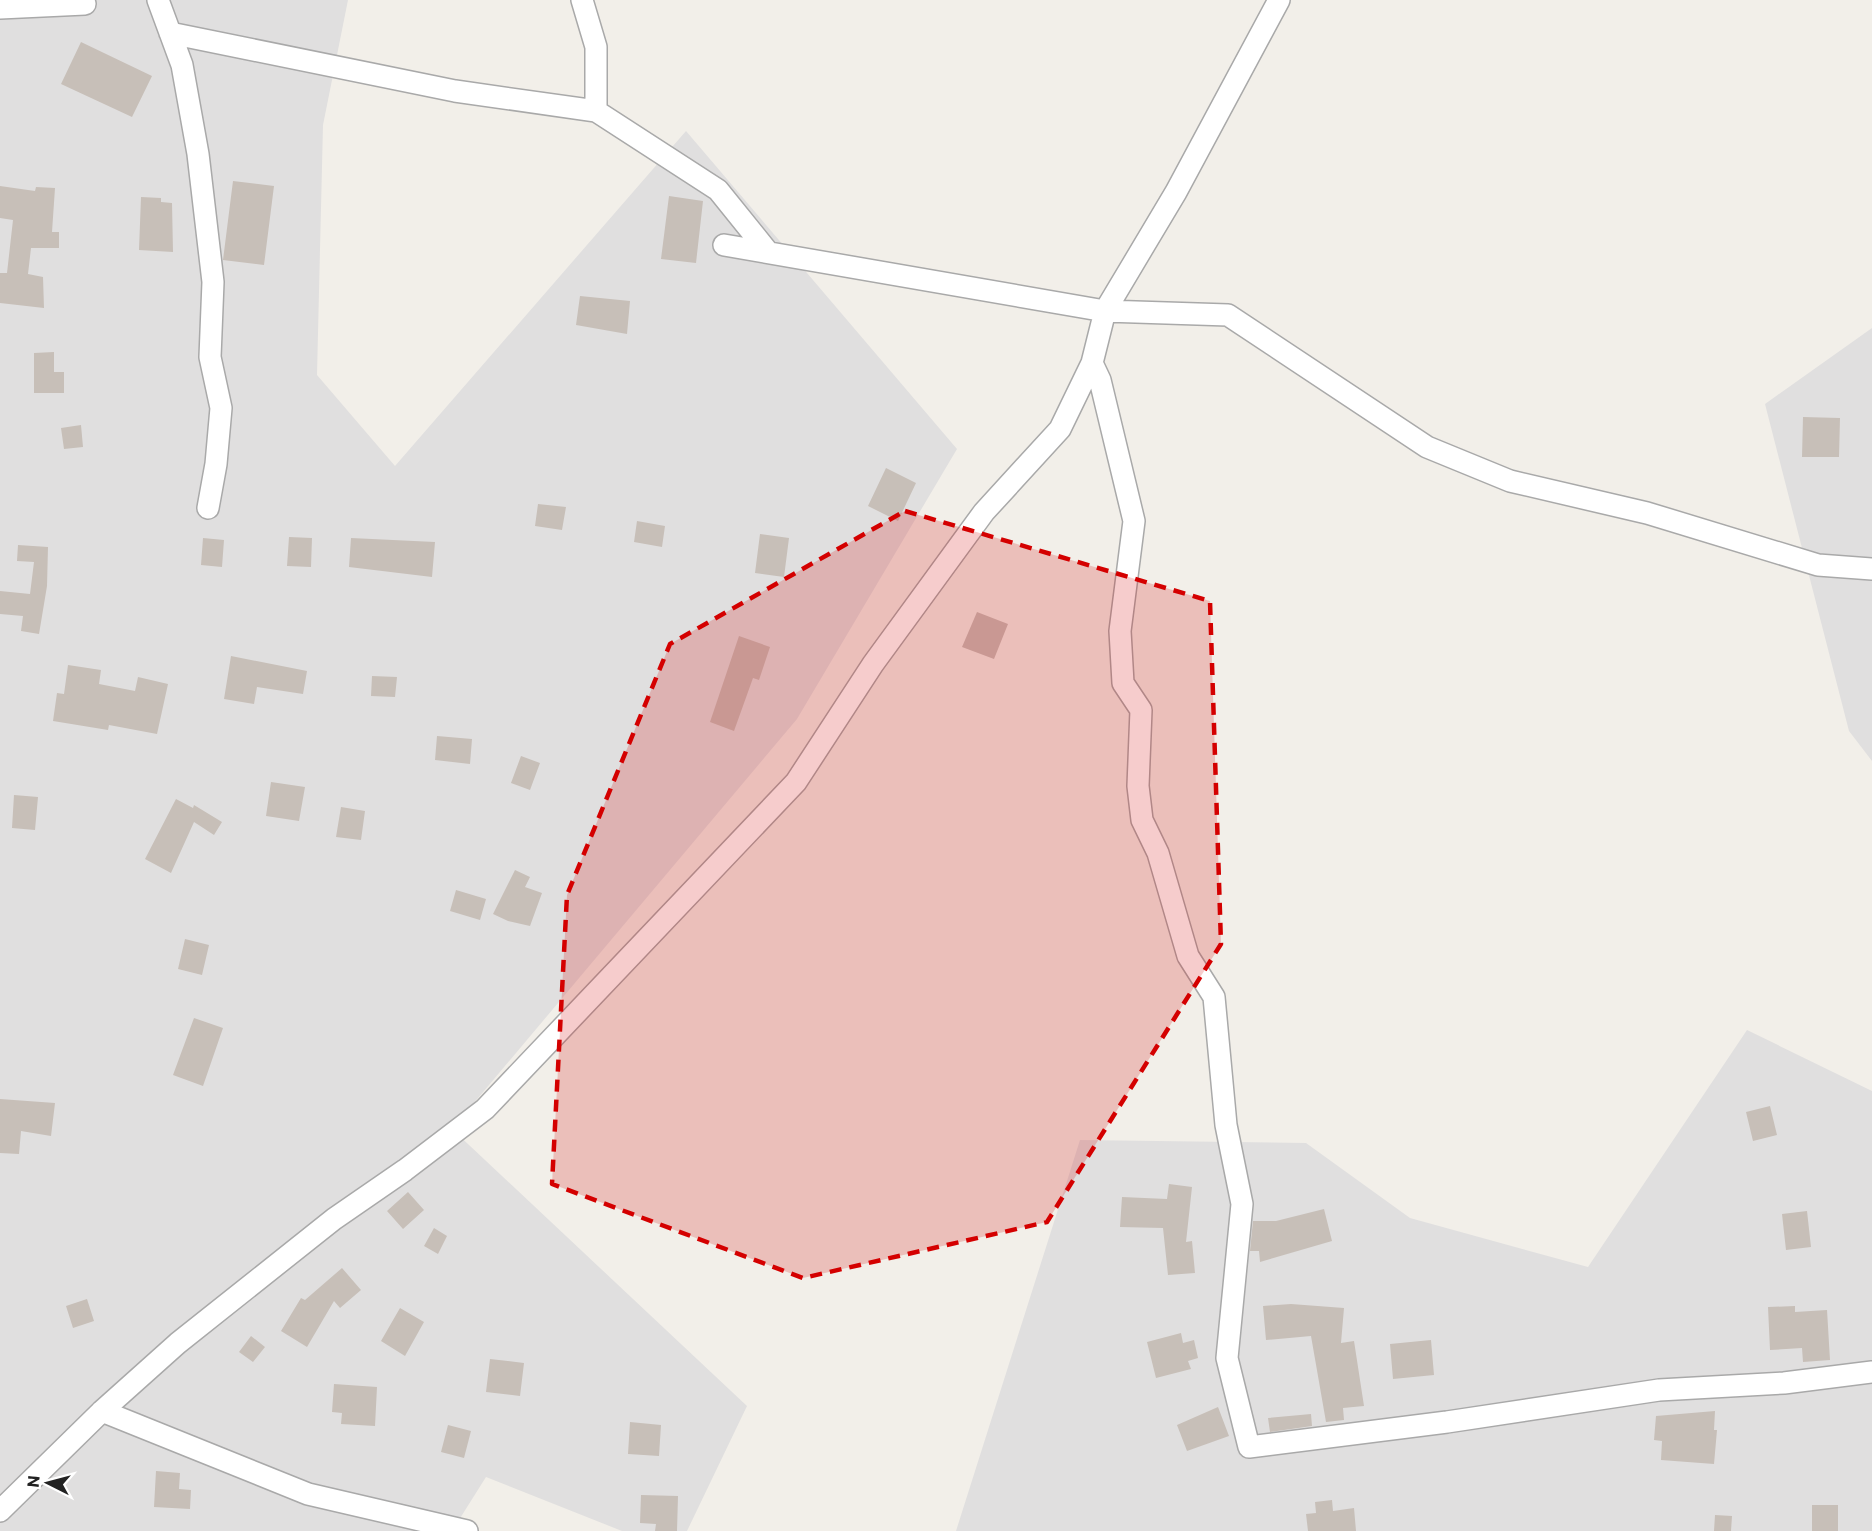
<svg xmlns="http://www.w3.org/2000/svg" width="1872" height="1531" font-family="Commissioner,sans-serif">
<style>
.residential{fill:#e0dfdf}
.building{fill:#c7bfb8}
.lines{fill:none;stroke-linecap:round;stroke-linejoin:round}
.minor-casing{stroke:#a9a9a9;stroke-width:24}
.minor{stroke:#fff;stroke-width:21}
.marked{fill:#d40000;fill-opacity:0.2;stroke:#d40000;stroke-width:4.5;stroke-dasharray:12 8;stroke-linejoin:round}
</style>
<rect width="100%" height="100%" fill="#f2efe9"/>
<path class="residential" d="M0 0H348L323 125 317 375 395 466 686 131 957 449 797 719 452 1129 747 1406 687 1531H622L486 1477 452 1531H0Z
M1872 328V761L1849 731 1765 404Z
M1747 1030 1872 1091V1531H956L1080 1140 1306 1143 1410 1218 1588 1267Z"/>
<path class="building" d="M81 42 152 76 132 117 61 84Z
M233 181 274 186 264 265 223 260Z
M0 186 35 191 36 187 55 188 52 232H59V248H31L28 274 43 277 44 308 0 303V273H7L13 220 0 218Z
M669 196 703 201 696 263 661 259Z
M141 197 161 198V202L172 203 173 252 139 250Z
M580 296 630 301 627 334 576 325Z
M54 352V372H64V393H34V353Z
M1803 417 1840 418 1839 457H1802Z
M81 425 83 447 64 449 61 428Z
M886 468 916 483 898 521 868 506Z
M538 504 566 507 562 530 535 526Z
M637 521 665 526 662 547 634 542Z
M760 534 789 538 784 577 755 573Z
M289 537 312 538 311 567 287 566Z
M203 538 224 540 222 567 201 565Z
M351 538 435 542 432 577 349 567Z
M18 545 48 547 47 586 39 634 21 631 23 616 0 614V591L30 594 34 562 17 561Z
M977 612 1008 624 994 659 962 647Z
M739 636 770 647 759 680 753 678 734 731 710 722Z
M231 656 307 671 303 694 257 687 254 704 224 699Z
M68 665 101 670 99 684 135 691 138 677 168 684 157 734 109 725 108 730 53 721 57 693 64 694Z
M372 676 397 677 395 697 371 696Z
M437 736 472 739 470 764 435 760Z
M521 756 540 763 530 790 511 783Z
M271 782 305 787 299 821 266 816Z
M14 795 38 797 35 830 12 828Z
M176 799 193 808 194 805 222 822 214 835 194 822 171 873 145 859Z
M341 807 365 811 361 840 336 837Z
M515 870 530 877 525 887 542 893 530 926 508 921 493 914Z
M456 890 486 899 480 920 450 911Z
M185 939 209 945 202 975 178 969Z
M194 1018 223 1028 203 1086 173 1075Z
M0 1099 55 1103 51 1136 21 1131 19 1154 0 1153Z
M1770 1106 1777 1135 1753 1141 1746 1112Z
M1169 1184 1192 1187 1186 1242 1192 1241 1195 1273 1168 1275 1163 1228 1120 1227 1122 1197 1167 1199Z
M408 1192 424 1210 403 1229 387 1211Z
M1324 1209 1332 1241 1260 1262 1259 1251H1250L1253 1221H1276Z
M1807 1211 1811 1247 1786 1250 1782 1214Z
M434 1228 447 1236 438 1254 424 1246Z
M342 1268 361 1290 340 1308 334 1301 307 1347 281 1331 301 1298 305 1300Z
M87 1299 94 1321 73 1328 66 1306Z
M1291 1304 1344 1308 1341 1343 1354 1341 1364 1406 1343 1408 1344 1420 1326 1422 1311 1336 1266 1340 1263 1306Z
M1795 1306V1312L1827 1310 1830 1360 1803 1362 1802 1348 1770 1350 1768 1307Z
M400 1308 424 1322 405 1356 381 1341Z
M1181 1333 1183 1343 1194 1340 1198 1358 1188 1361 1191 1369 1156 1378 1147 1342Z
M251 1336 265 1347 253 1362 239 1352Z
M1431 1340 1434 1375 1393 1379 1390 1344Z
M490 1359 524 1363 520 1396 486 1392Z
M334 1384 377 1387 375 1426 341 1424 342 1413 332 1412Z
M1218 1407 1229 1436 1187 1451 1177 1425Z
M1715 1411 1714 1430H1717L1714 1464 1661 1460 1662 1441 1654 1440 1656 1416Z
M1311 1414 1312 1426 1270 1432 1268 1418Z
M630 1422 661 1425 659 1456 628 1454Z
M448 1425 471 1431 464 1458 441 1452Z
M156 1471 180 1473 179 1489 191 1490 190 1509 154 1507Z
M641 1495 678 1496 677 1531H655L656 1524 640 1523Z
M1332 1500 1333 1511 1354 1508 1356 1531H1308L1306 1514 1316 1513 1315 1502Z
M1812 1505H1838V1531H1812Z
M1715 1515 1732 1516 1731 1531H1714Z"/>
<g class="lines">
<g class="minor-casing">
<path id="minor" d="M158 0 182 65 198 154 213 282 210 357 221 408 216 464 208 508
M582 0 596 47V111
M1279 0 1176 192 1105 311 1228 315 1427 447 1510 481 1647 513 1818 565 1872 569
M0 8 85 4
M170 33 455 91 596 111 718 190 768 252
M1092 363 1100 380 1134 521 1120 631 1123 683 1141 710 1138 786 1142 820 1158 853 1188 956 1214 997 1226 1125 1242 1204 1227 1358 1249 1447 1447 1422 1659 1390 1784 1383 1872 1372
M102 1411 308 1494 467 1531
M0 1511 102 1411 178 1343 334 1219 405 1170 485 1109 796 782 873 664 984 512 1060 429 1092 363 1105 311 724 245"/>
</g>
<use href="#minor" class="minor"/>
</g>
<path class="marked" d="M905 511 1210 601 1221 944 1047 1222 803 1278 552 1184 567 895 670 644Z"/>
<g transform="translate(48 1483) rotate(276)" stroke="#ffffff" stroke-width="4.5" paint-order="stroke">
<path d="M0-4.5L10 22L0 15L-10 22Z" fill="#222222"/>
<text y="-9" font-size="16" font-weight="bold" text-anchor="middle" fill="#222222">N</text>
</g>
</svg>
